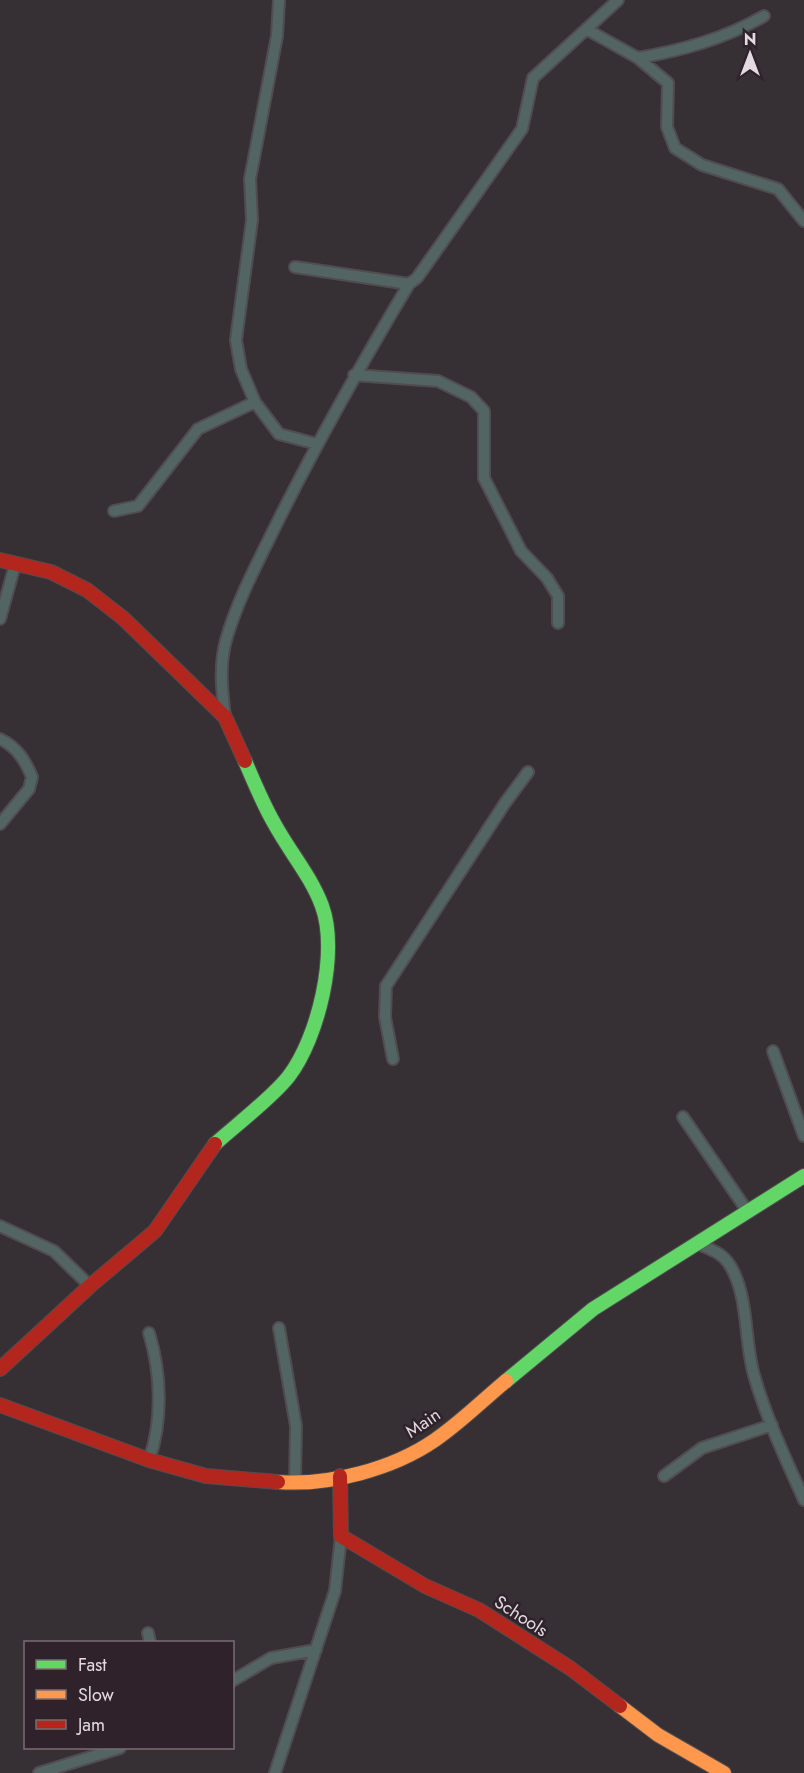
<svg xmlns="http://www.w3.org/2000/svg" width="804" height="1773" font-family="Jost,sans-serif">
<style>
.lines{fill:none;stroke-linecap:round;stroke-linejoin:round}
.street-casing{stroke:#514c4f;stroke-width:14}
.fast-casing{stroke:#514c4f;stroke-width:16}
.slow-casing{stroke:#514c4f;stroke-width:16}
.jam-casing{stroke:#514c4f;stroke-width:16}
.street{stroke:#526563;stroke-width:10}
.fast{stroke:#63d668;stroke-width:14}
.slow{stroke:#ff974d;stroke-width:14}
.jam{stroke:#b3261e;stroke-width:14}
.labels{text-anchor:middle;stroke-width:5;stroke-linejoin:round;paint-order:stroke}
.street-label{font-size:18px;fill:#e3dadf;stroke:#30222b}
</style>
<rect width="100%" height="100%" fill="#363034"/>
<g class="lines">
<g class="street-casing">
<path id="street" d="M279 0 277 36 250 179 252 220 236 340 241 369 255 402 279 434 317 444
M586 29 638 58 668 83 667 127 675 148 702 165 778 189 804 221
M638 58C683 50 724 39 764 16
M295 267 409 284
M354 375 438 381 471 397 484 411V478L521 551 547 578 558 596V623
M114 511 138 506 198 429 255 402
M0 619 15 565
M225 717C222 691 219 666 226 640 238 598 260 558 279 519 319 439 363 361 409 284L417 278 522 129 533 78 618 0
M0 739C17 747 25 760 32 777L29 789 0 824
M773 1051 804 1136
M393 1059 385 1017 386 986 505 803 528 772
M683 1117 748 1212
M0 1226 54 1251 90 1286
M698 1244C712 1250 723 1253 731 1267 749 1299 744 1340 754 1375 766 1418 786 1459 804 1500
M279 1328 296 1426 295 1483
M149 1333C161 1372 163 1421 149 1460
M664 1476 702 1448 772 1425
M148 1633 150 1642
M232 1681 271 1658 316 1650
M39 1773 120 1748
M275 1773 335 1591 341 1536"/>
</g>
<g class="fast-casing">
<path id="fast" d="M215 1144C236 1125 273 1097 289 1076 318 1038 339 952 322 906 311 876 289 851 274 823 263 804 254 782 245 761
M506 1381 593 1309 804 1176"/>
</g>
<g class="slow-casing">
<path id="slow" d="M278 1482C329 1486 393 1469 435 1440 460 1423 483 1400 506 1381
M620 1706 658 1735 724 1773"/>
</g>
<g class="jam-casing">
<path id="jam" d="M0 560 51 572 87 590 123 618 225 717 245 761
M0 1369 90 1286 155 1231 215 1144
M0 1405 149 1460 206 1476 278 1482
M340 1476 341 1536 425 1586 479 1610 570 1668 620 1706"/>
</g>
<use href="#street" class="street"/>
<use href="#fast" class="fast"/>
<use href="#slow" class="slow"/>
<use href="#jam" class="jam"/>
</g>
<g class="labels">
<g class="street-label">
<text transform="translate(423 1423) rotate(-34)" y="6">Main</text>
<text transform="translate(521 1616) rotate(33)" y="6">Schools</text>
</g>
</g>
<rect x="24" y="1641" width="210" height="108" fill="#30222b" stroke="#786c73" stroke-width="1.5"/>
<rect x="36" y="1660" width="30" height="9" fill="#63d668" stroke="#786c73" stroke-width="1.5"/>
<text x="78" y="1671" font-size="18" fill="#e3dadf">Fast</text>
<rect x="36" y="1690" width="30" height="9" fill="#ff974d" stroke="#786c73" stroke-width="1.5"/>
<text x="78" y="1701" font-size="18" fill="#e3dadf">Slow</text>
<rect x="36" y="1720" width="30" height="9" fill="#b3261e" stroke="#786c73" stroke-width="1.5"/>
<text x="78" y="1731" font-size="18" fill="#e3dadf">Jam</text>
<g transform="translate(750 54)" stroke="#30222b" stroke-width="4.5" paint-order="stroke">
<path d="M0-4.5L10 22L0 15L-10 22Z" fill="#e3dadf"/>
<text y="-9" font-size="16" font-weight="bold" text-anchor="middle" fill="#e3dadf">N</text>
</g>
</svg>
